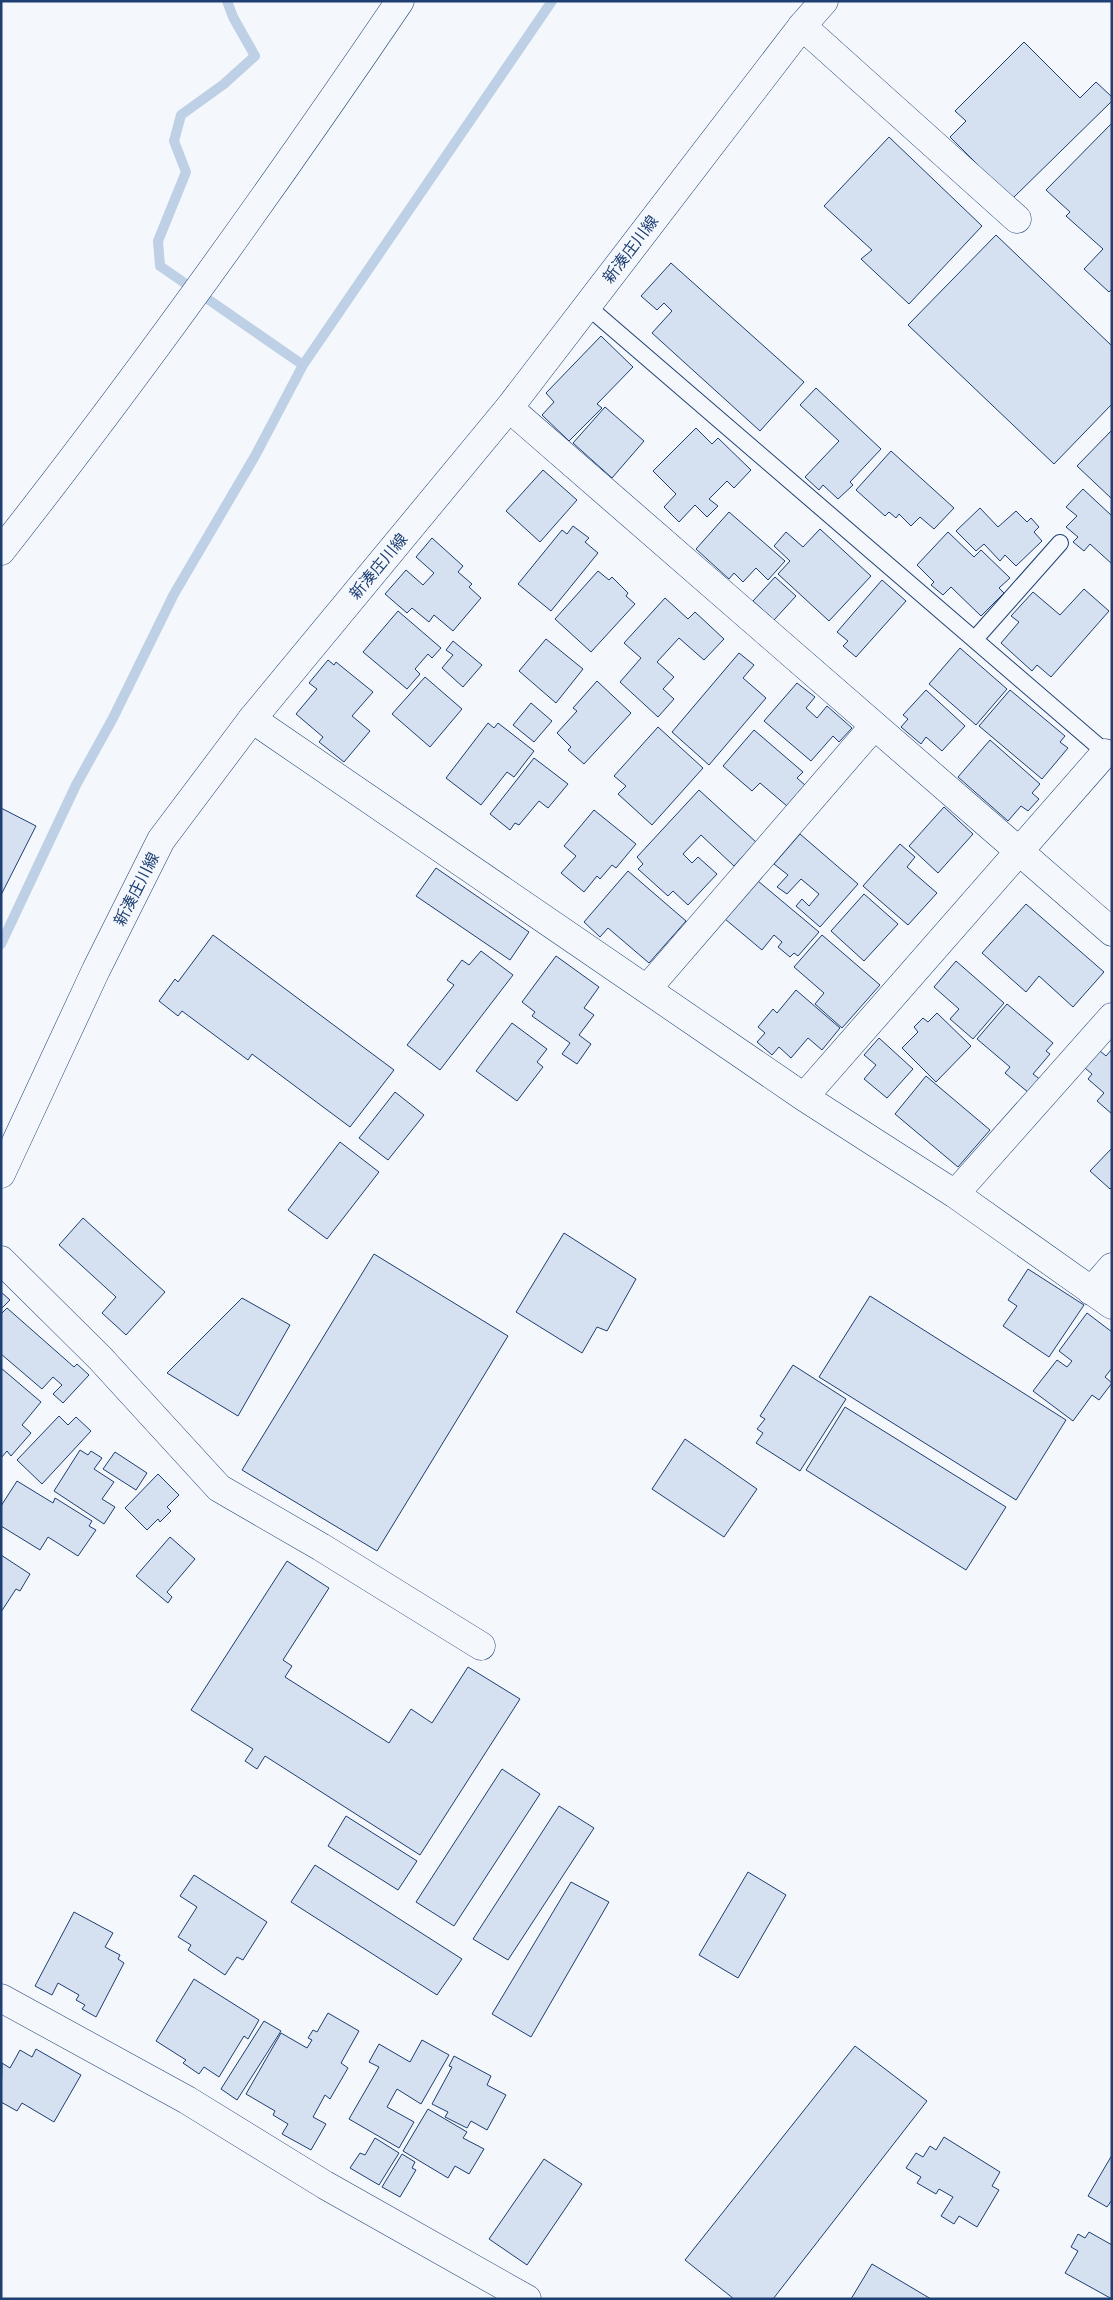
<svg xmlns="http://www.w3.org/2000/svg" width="1113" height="2300" font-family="'Nunito Sans','Noto Sans JP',sans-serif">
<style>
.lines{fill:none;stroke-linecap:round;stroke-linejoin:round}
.stream{stroke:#bed0e5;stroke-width:10}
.building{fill:#d5e0f0;stroke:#1d3f73}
.service-casing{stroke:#1d3f73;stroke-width:18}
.minor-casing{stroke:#1d3f73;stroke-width:29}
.tertiary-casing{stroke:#1d3f73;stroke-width:29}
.primary-casing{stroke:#1d3f73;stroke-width:29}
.service{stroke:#f4f7fb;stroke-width:16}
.minor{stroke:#f4f7fb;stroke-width:28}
.tertiary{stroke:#f4f7fb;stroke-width:28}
.primary{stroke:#f4f7fb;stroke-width:28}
.labels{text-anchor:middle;stroke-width:4;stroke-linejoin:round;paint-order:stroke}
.street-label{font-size:16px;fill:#1d3f73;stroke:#f4f7fb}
</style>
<rect width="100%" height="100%" fill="#f4f7fb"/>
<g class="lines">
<path class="stream" d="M227 1 233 17 255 56 224 84 181 115 174 141 186 172 158 241 160 266 303 365
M1 944 76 785 113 718 174 594 255 456 303 365 552 1"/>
</g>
<path class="building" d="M1024 42 1080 98 1096 82 1112 97V101L1012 199 950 137 966 121 955 111Z
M1112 123V289L1109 292 1084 269 1103 249 1066 216 1070 212 1046 190Z
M889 137 982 226 909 304 861 259 872 250 824 206Z
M996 235 1112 346V404L1054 464 908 325Z
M671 263 804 382 760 431 652 333 672 311 664 303 657 310 641 296Z
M601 336 633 367 597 404 602 408 569 441 542 415 554 402 546 393Z
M816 388 881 449 850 482 853 485 838 499 823 485 819 490 805 477 839 441 800 405Z
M605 407 644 441 612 478 573 443Z
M696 428 712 444 718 438 751 470 734 488 727 481 709 499 718 506 707 517 695 505 679 522 664 507 676 494 653 471Z
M1112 430V499L1077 466Z
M891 451 954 508 934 529 920 517 911 526 899 514 896 518 889 512 885 516 856 490Z
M543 470 577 500 540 542 506 511Z
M1083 489 1112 516V564L1090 544 1084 551 1073 542 1078 537 1066 527 1077 516 1066 507Z
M980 508 998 527 1016 511 1027 522 1031 518 1039 527 1034 532 1042 541 1016 566 1005 555 1000 561 984 544 976 551 956 531Z
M729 512 785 561 768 580 756 568 743 582 734 573 729 579 696 549Z
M573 526 589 538 585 542 598 553 551 611 518 584 562 530 567 534Z
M820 529 871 576 829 621 778 574 790 561 774 546 786 532 803 547Z
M948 532 974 557 981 550 1010 578 999 588 1004 593 981 616 951 587 943 595 931 585 934 582 917 565Z
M432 538 463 566 458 572 472 584 469 587 481 598 453 631 434 615 429 622 412 608 407 613 385 594 406 570 423 585 434 573 416 557Z
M598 571 609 580 612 577 628 593 626 596 635 604 591 652 555 619Z
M775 577 796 596 774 620 753 601Z
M882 580 906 601 856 657 843 646 848 641 837 632Z
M1084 589 1109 611 1051 677 1037 665 1032 671 1001 643 1019 622 1011 616 1033 592 1060 615Z
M665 598 688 619 695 612 724 639 704 660 679 638 657 662 674 677 663 689 674 699 658 717 620 682 641 658 624 643Z
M398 611 441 648 432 658 428 654 415 669 420 674 407 689 363 652Z
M546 639 583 669 556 703 519 671Z
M453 641 482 665 463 687 442 668 453 655 446 650Z
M960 648 1007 689 976 725 929 684Z
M739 653 754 665 743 678 766 698 709 765 672 732Z
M328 660 334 665 336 662 373 692 352 716 370 731 344 762 319 742 323 737 296 714 317 689 309 683Z
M425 677 462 709 430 747 392 714Z
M597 681 631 713 584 764 568 750 571 747 557 733 577 711 573 708Z
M797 683 815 697 806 708 817 718 827 706 852 728 839 742 833 736 811 761 764 721Z
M926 690 965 726 942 751 926 737 921 744 901 727 908 719 903 715Z
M1010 690 1065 736 1060 742 1068 748 1042 779 979 726Z
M531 703 552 721 534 742 513 725Z
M488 723 494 728 498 723 534 751 514 777 507 772 481 805 446 778Z
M658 727 703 768 652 825 618 794 626 786 614 776Z
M754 730 803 772 797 778 805 785 787 806 760 783 752 791 723 766Z
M990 740 1040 784 1032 793 1039 799 1028 811 1021 806 1008 821 958 777Z
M534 758 568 784 548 808 539 801 519 825 515 823 510 830 490 814Z
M699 790 756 842 734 866 701 835 683 854 692 863 698 857 717 874 688 905 673 891 668 896 638 869 643 864 637 857Z
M944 807 973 834 938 873 909 846Z
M1 808 36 826 1 895Z
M594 810 636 844 616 868 612 865 600 879 597 876 584 892 561 873 576 856 564 846Z
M800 834 858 884 820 927 796 906 802 899 809 906 819 894 801 879 787 894 777 887 788 875 774 864Z
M900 844 915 857 907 867 937 893 908 925 863 886Z
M436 868 529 932 510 960 416 896Z
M628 871 686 921 649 963 608 928 600 937 584 922Z
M758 881 819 932 798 956 794 953 790 957 778 947 782 942 774 935 762 950 725 919Z
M864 894 898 924 864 961 831 931Z
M1026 904 1104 972 1073 1007 1039 976 1026 992 982 953Z
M213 935 394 1070 350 1127 252 1054 248 1060 182 1011 178 1016 159 1001 175 979 178 982Z
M822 935 880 985 842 1028 815 1004 824 993 794 967Z
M481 951 513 975 440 1070 407 1045 454 985 447 980 462 960 469 965Z
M556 956 599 987 584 1008 594 1015 579 1035 591 1044 577 1064 562 1054 570 1043 532 1016 535 1012 522 1002Z
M956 961 1004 1003 973 1039 950 1019 959 1009 934 987Z
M796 990 840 1028 822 1050 808 1038 791 1058 779 1047 772 1055 757 1042 765 1033 758 1027 773 1009 777 1013Z
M1007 1004 1053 1043 1046 1051 1050 1054 1033 1074 1041 1080 1029 1093 1005 1073 1010 1067 977 1039Z
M937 1013 971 1046 936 1082 902 1048 918 1032 914 1027 923 1018 928 1022Z
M512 1023 547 1049 537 1062 543 1067 517 1101 476 1071Z
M879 1038 913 1069 887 1098 864 1079 876 1065 864 1055Z
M1112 1049V1114L1097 1101 1104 1093 1088 1079 1092 1074 1085 1068 1100 1051 1106 1056Z
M926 1076 990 1130 958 1167 895 1114Z
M395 1092 424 1115 388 1160 359 1138Z
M340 1142 379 1172 327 1239 288 1210Z
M1112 1148V1187L1110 1189 1090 1171Z
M83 1218 165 1292 126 1335 102 1313 116 1297 59 1245Z
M564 1233 636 1279 607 1331 597 1327 582 1353 516 1312Z
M374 1254 508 1336 377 1551 242 1470Z
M1028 1269 1084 1305 1049 1357 1003 1326 1017 1306 1008 1300Z
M1 1292 10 1300 1 1309Z
M870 1296 1066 1420 1016 1500 819 1377Z
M242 1298 290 1325 238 1416 167 1373Z
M7 1308 74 1367 77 1364 89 1375 63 1403 53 1394 62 1385 53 1377 42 1389 1 1354V1314Z
M1087 1313 1112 1332V1368L1105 1377 1112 1383 1099 1400 1092 1395 1073 1421 1033 1391 1057 1360 1067 1367 1072 1361 1059 1351Z
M793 1365 846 1399 800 1471 756 1443 763 1433 757 1429 765 1419 760 1416Z
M1 1368 41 1402 22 1425 31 1433 11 1456 7 1451 1 1458Z
M845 1407 1006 1507 966 1570 806 1470Z
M59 1416 68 1425 76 1417 91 1431 42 1484 17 1460Z
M685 1439 757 1489 724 1537 652 1489Z
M80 1450 88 1455 91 1451 102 1458 94 1469 114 1482 102 1499 115 1507 104 1524 54 1491Z
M115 1452 147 1473 136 1490 103 1469Z
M158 1474 179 1495 167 1507 171 1511 160 1522 158 1519 147 1530 125 1508Z
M17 1481 53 1503 55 1498 92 1521 89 1526 96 1530 78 1556 48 1537 40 1550 1 1526V1506Z
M170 1537 195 1559 167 1592 172 1597 168 1603 136 1576Z
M1 1555 30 1574 20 1591 16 1589 1 1612Z
M287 1561 329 1588 283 1660 292 1666 285 1677 389 1743 411 1709 432 1723 468 1667 520 1699 420 1855 265 1756 257 1769 245 1761 253 1749 191 1710Z
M502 1769 540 1794 454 1926 416 1902Z
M559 1806 594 1828 508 1960 473 1939Z
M346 1816 417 1861 398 1890 328 1846Z
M315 1865 462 1959 437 1995 291 1902Z
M748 1872 786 1895 738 1978 699 1955Z
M194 1875 267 1922 243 1960 237 1957 225 1975 188 1950 191 1945 178 1937 197 1907 180 1896Z
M571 1882 609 1902 531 2037 492 2014Z
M74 1912 113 1933 105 1947 120 1955 118 1959 124 1963 96 2017 82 2009 85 2005 76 2000 79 1995 58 1983 52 1995 35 1986Z
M194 1979 259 2020 248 2039 244 2036 219 2077 204 2067 199 2074 183 2063 186 2060 156 2041Z
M328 2013 359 2031 341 2063 348 2068 330 2099 325 2095 313 2117 326 2124 311 2150 282 2134 288 2124 273 2115 275 2111 246 2094 281 2033 307 2048 312 2040 308 2038 313 2030 317 2032Z
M264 2021 281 2031 237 2100 221 2089Z
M422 2040 449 2055 421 2104 397 2089 387 2107 414 2122 399 2148 349 2119 379 2067 369 2062 379 2044 410 2062Z
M855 2046 927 2101 773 2299H734L685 2260Z
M36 2049 81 2075 54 2122 22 2103 17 2111 1 2102 2 2063 10 2068 20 2050 32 2057Z
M454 2056 491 2076 487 2085 506 2095 487 2130 471 2121 467 2128 445 2117 448 2112 432 2104 452 2067 449 2066Z
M428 2109 467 2132 463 2138 484 2149 469 2174 455 2166 448 2178 403 2151Z
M944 2137 1000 2172 992 2186 999 2190 977 2227 959 2216 954 2224 941 2216 953 2197 939 2189 936 2194 917 2183 921 2177 906 2168 916 2153 923 2157 930 2146 936 2150Z
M375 2138 399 2153 379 2185 350 2168 360 2153 365 2155Z
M402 2154 415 2162 412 2168 416 2170 400 2197 382 2187Z
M1112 2155V2200L1107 2207 1088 2196Z
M544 2159 582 2184 527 2265 489 2239Z
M1089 2232 1112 2245V2299L1065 2273 1078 2251 1071 2247 1078 2234 1085 2238Z
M872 2264 931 2299H851Z"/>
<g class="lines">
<g class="service-casing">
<path id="service" d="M587 306 1112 758
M975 639 1060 543"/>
</g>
<g class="minor-casing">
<path id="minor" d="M802 26 1017 219
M509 408 1112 932
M1 551C141 373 273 188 400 1
M252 719 804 1097 955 1194 1112 1305
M647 989 874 726
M804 1097 1105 753
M955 1194 1112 1017
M1 1260 100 1358 219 1488 321 1547 481 1646
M1091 1291 1112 1267"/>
</g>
<g class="tertiary-casing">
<path id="tertiary" d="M1 1998 187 2100 325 2185 527 2299"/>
</g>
<g class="primary-casing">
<path id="primary" d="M1 1174 96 970 161 840 252 719 509 408 802 26 824 1"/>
</g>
<use href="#service" class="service"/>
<use href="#minor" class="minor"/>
<use href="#tertiary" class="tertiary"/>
<use href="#primary" class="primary"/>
</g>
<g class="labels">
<g class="street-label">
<text transform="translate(630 249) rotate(-53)" y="6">新湊庄川線</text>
<text transform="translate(378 566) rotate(-50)" y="6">新湊庄川線</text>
<text transform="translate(136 889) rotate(-63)" y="6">新湊庄川線</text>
</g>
</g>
<rect width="1113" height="2300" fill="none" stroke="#1d3f73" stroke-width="5"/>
</svg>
